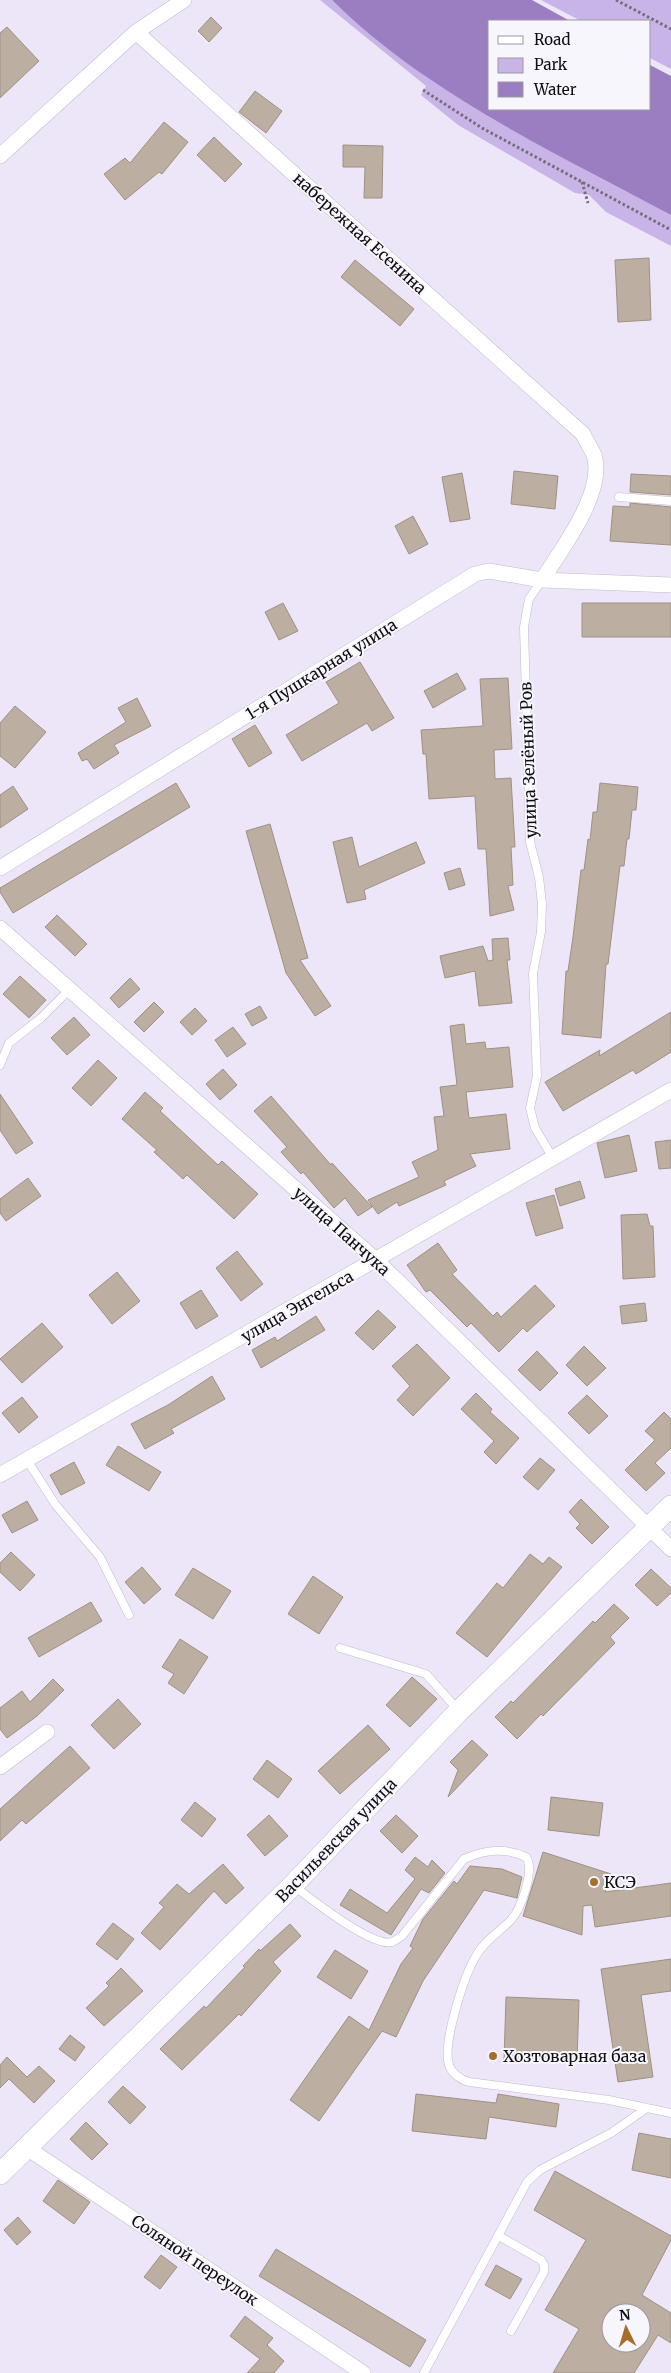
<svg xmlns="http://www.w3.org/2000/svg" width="671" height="2373" font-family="Merriweather,serif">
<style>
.green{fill:#c9b4e8}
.water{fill:#9a7ec1}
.building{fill:#bcaea1;stroke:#9e9185;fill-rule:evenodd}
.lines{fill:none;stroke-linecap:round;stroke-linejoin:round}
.lane-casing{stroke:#c0baca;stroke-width:9}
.street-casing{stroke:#c0baca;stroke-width:16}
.secondary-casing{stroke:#c0baca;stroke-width:22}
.path{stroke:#736e7a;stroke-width:3;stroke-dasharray:2.5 2.5;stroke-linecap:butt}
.lane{stroke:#fff;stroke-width:8}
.street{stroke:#fff;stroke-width:15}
.secondary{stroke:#fff;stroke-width:21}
.poi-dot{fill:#a66d2b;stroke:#f8f6fd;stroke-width:2}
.labels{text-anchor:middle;stroke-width:4;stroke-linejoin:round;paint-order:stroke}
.street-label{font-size:16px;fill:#0f0c12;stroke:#f8f6fd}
.poi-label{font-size:16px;fill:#0f0c12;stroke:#f8f6fd;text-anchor:start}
</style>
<rect width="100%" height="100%" fill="#ede6f8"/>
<path class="green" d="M320 0H332C427 93 555 153 671 215V246L606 212 589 195 575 193 458 125 421 95 426 86Z
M541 0H671V69L650 58V21H581Z"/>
<path class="water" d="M332 0H532L570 21H490V109H650V65L671 76V215C555 153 426 93 332 0Z"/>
<path class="building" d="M211 17 222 28 209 42 198 31Z
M7 27 39 61 0 98V33Z
M255 91 282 111 266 133 239 112Z
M164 122 188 142 162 174 159 172 125 200 104 174 125 158 130 163Z
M214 137 242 164 225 182 197 155Z
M343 145 383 146 382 198H364L365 167H343Z
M649 258 651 320 618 322 615 260Z
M355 260 414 309 400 326 341 277Z
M514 471 558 476 555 509 511 504Z
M462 473 470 519 450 522 442 477Z
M631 474 671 476V495L630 492Z
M630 503 671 507V545L610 541 613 506 630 507Z
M413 516 428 544 409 554 395 526Z
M283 603 298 631 279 640 265 612Z
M582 603H671V637H582Z
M360 662 394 718 372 731 367 723 302 761 286 735 339 703 326 682Z
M457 673 466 689 433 708 424 691Z
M508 678 512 749 494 750 495 779 511 778 515 847H511L513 885 508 886 514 910 490 916 486 849H478L475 796 429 799 426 754H423L421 730 483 726 480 679Z
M137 698 151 726 114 745 119 753 94 769 87 759 82 761 78 753 126 722 118 708Z
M15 706 46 732 15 768 0 756V723Z
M255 725 272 753 249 767 232 739Z
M176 783 190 807 13 913 0 892V888Z
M600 783 638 787 636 810H632L629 839H627L624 866H620L608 964H606L601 1038 562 1034 566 971H568L573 937 581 870H584L588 839 590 840 593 812H597Z
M13 786 28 809 0 828V795Z
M270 824 308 958 300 960 331 1006 315 1016 286 973 246 831Z
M352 837 359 867 416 842 425 863 364 890 366 899 347 903 333 842Z
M460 868 465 885 449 890 444 873Z
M57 915 87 944 75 956 45 927Z
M508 938 510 960H507L512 1003 479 1006 475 971 445 978 440 956 483 946 488 961 493 960 492 939Z
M20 976 46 1000 29 1018 3 994Z
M130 978 140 989 119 1008 110 998Z
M154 1002 164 1012 144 1032 134 1022Z
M260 1006 267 1018 252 1026 245 1014Z
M195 1008 207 1021 192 1035 180 1022Z
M671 1012V1052L636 1074 633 1070 563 1111 545 1082 600 1050 599 1056Z
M74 1017 90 1035 67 1055 51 1038Z
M464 1024 466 1044 485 1042 486 1049 509 1047 513 1087 466 1092 469 1118 506 1114 510 1149 470 1154 476 1166 444 1181 446 1185 399 1206 397 1202 378 1214 368 1200 419 1177 412 1162 438 1150 434 1117 444 1116 440 1087 457 1085 450 1026Z
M233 1027 246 1044 227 1057 215 1040Z
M98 1060 117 1078 91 1106 72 1088Z
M223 1069 237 1085 220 1100 206 1084Z
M145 1092 163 1108 160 1111 218 1165 222 1161 258 1194 234 1219 187 1175 183 1179 154 1152 157 1150 122 1119Z
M0 1094 33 1143 16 1154 0 1130Z
M271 1096 331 1165 332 1163 372 1207 358 1216 345 1198 334 1208 303 1172 301 1174 281 1152 287 1147 254 1111Z
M629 1135 637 1171 605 1178 597 1143Z
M671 1140V1168L659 1169 655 1142Z
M28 1178 41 1196 6 1221 0 1213V1199Z
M580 1181 585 1198 560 1206 555 1189Z
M554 1195 563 1228 536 1236 526 1203Z
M647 1214 650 1226H653L655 1277 623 1279 621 1215Z
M438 1243 457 1270 452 1274 493 1316 497 1312 501 1317 535 1285 555 1306 527 1332 523 1328 499 1352 471 1323 467 1327 430 1290 426 1292 407 1265Z
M237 1251 263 1284 241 1301 216 1268Z
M117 1272 140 1301 112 1324 89 1295Z
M201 1290 218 1316 196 1329 180 1303Z
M645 1303 647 1321 622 1324 620 1306Z
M378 1310 396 1327 373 1350 355 1333Z
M316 1316 325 1330 261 1368 252 1350 275 1337 277 1341Z
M42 1323 63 1347 22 1383 0 1359Z
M417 1344 450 1378 413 1416 397 1400 410 1386 392 1366Z
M584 1346 606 1368 587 1386 566 1365Z
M537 1351 558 1373 540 1391 518 1370Z
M212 1376 225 1399 171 1429 174 1433 145 1449 131 1424 168 1405Z
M476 1393 492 1409 490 1412 519 1438 496 1464 484 1452 494 1441 461 1409Z
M587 1395 608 1416 589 1434 568 1413Z
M22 1397 38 1417 19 1433 2 1413Z
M664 1412 671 1419V1448L655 1463 665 1473 646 1491 625 1470 655 1440 645 1431Z
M118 1446 161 1472 149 1491 106 1465Z
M540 1458 555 1470 538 1490 523 1477Z
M74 1462 85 1483 61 1495 50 1475Z
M581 1499 609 1527 592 1544 576 1528 580 1524 569 1512Z
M27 1501 38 1520 12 1533 2 1515Z
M11 1552 35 1575 20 1591 0 1572V1563Z
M530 1554 543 1564 549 1557 562 1567 487 1657 456 1633 497 1583 503 1588Z
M142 1567 161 1589 144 1604 125 1582Z
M193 1568 231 1591 213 1619 175 1595Z
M651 1569 671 1588V1593L657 1606 635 1585Z
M313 1576 343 1597 319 1634 288 1614Z
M91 1602 102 1621 39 1657 28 1638Z
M614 1604 629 1618 610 1637 615 1643 543 1716 541 1714 517 1739 495 1717 511 1701 513 1703 593 1621 595 1623Z
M180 1639 208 1657 184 1694 168 1683 174 1674 162 1667Z
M412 1677 437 1699 410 1727 386 1705Z
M53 1679 64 1690 37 1716 7 1738 0 1729V1708L22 1691 30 1702Z
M118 1699 141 1724 114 1749 91 1725Z
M368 1725 390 1749 340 1794 318 1771Z
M472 1740 488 1755 448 1797 458 1770 450 1762Z
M70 1746 90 1768 26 1824 22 1820 0 1841V1809Z
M267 1760 292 1779 278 1798 253 1779Z
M551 1797 603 1803 599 1836 548 1830Z
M195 1802 216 1819 202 1837 181 1820Z
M269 1815 288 1836 265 1856 247 1835Z
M396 1815 418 1836 402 1853 380 1831Z
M543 1852 611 1874 605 1892 671 1883V1916L595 1927 592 1905 583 1906 582 1935 523 1916Z
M415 1857 428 1867 432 1860 445 1873 429 1893 421 1889 391 1935 340 1905 350 1889 387 1913 415 1879 405 1870Z
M223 1864 244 1888 226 1904 214 1891 160 1950 141 1933 164 1907 159 1903 177 1884 189 1894Z
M470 1866 502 1869 522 1877 517 1898 484 1890 423 1981 396 2037 382 2031 319 2121 290 2100 349 2016 369 2030 401 1964 413 1948 410 1946 423 1919 454 1881 457 1884Z
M113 1923 134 1939 117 1960 96 1944Z
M290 1924 301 1936 273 1962 281 1971 241 2016 239 2014 182 2070 160 2049 204 2006 206 2008 245 1967 243 1966 259 1949 260 1951Z
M335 1950 368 1971 351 1999 317 1977Z
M671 1959V1991L641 1995 653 2077 618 2082 601 1969Z
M121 1968 143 1991 104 2026 86 2008 109 1986 106 1983Z
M506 1997 579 2000 577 2062 504 2060Z
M70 2035 85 2047 75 2061 59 2049Z
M7 2057 27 2077 39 2066 55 2081 34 2103 9 2079 0 2088V2065Z
M123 2086 146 2107 130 2124 108 2102Z
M416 2094 496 2103 498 2094 559 2104 556 2127 489 2117 486 2139 412 2131Z
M86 2122 108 2144 92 2160 70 2139Z
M639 2133 671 2139V2178L632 2170Z
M555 2171 671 2236V2240L642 2295 671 2313V2343L658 2335 634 2373H553L579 2329 545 2310 586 2240 534 2210ZM611 2313H641V2343H611Z
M58 2180 90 2202 74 2224 43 2201Z
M18 2217 31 2232 17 2245 4 2230Z
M276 2249 426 2340 410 2367 259 2276Z
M161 2255 177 2267 160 2289 144 2277Z
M496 2265 522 2279 510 2299 485 2285Z
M245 2316 273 2338 267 2345 284 2361 274 2373H247L260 2359 230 2336Z"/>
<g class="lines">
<g class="lane-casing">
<path id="lane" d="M619 497 671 501
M542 580 529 599 524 627 530 842 539 877 542 904 541 932 533 973 537 1076 530 1108 535 1128 553 1158
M0 1065 9 1043 41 1018 69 990
M27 1460 55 1504 100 1557 129 1615
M340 1648 426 1674 458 1710
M294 1886C311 1899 373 1948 392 1942 396 1941 399 1937 402 1936L464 1859C485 1850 505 1847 526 1857 535 1870 521 1910 510 1921 499 1932 484 1941 476 1956 464 1976 442 2044 449 2065 452 2074 460 2079 469 2082L609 2100 671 2113
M499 2236 541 2260 544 2265V2272L511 2331
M424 2373 527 2182 540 2170 611 2133 647 2108"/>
</g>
<g class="street-casing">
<path id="street" d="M136 32 583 434C586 441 591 448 594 455 606 492 561 550 542 580
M0 156 136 32 184 0
M0 868 475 574 489 571 542 580 671 585
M0 928 376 1260 671 1549
M0 1475 671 1090
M0 1767 47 1732
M27 2148 363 2373"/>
</g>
<g class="secondary-casing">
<path id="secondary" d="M0 2174 293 1885 459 1711 671 1506"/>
</g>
<path class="path" d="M616 0 671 29
M423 90 482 128 671 230
M582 182 588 203"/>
<use href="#lane" class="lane"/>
<use href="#street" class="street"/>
<use href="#secondary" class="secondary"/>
</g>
<g class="poi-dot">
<circle cx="594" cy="1882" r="5"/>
<circle cx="493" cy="2056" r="5"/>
</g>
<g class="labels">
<g class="street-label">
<text transform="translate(360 233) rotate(42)" y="6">набережная Есенина</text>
<text transform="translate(321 669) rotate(-32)" y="6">1-я Пушкарная улица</text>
<text transform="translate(528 760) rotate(-92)" y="6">улица Зелёный Ров</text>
<text transform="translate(342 1231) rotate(42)" y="6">улица Панчука</text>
<text transform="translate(297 1306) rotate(-30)" y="6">улица Энгельса</text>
<text transform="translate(336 1840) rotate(-46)" y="6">Васильевская улица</text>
<text transform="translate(195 2260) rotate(34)" y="6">Соляной переулок</text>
</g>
<g class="poi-label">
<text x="604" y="1888">КСЭ</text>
<text x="503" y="2062">Хозтоварная база</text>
</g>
</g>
<rect x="488" y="20" width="162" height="90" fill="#f8f6fd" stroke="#9b989f"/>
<rect x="498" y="36" width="25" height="8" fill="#ffffff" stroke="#9b989f"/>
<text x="534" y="45" font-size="15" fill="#0f0c12">Road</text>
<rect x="498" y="58" width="25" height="15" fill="#c9b4e8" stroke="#9b989f"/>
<text x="534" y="70" font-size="15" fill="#0f0c12">Park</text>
<rect x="498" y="82" width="25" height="15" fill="#9a7ec1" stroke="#9b989f"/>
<text x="534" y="95" font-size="15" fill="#0f0c12">Water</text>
<g transform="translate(626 2328) rotate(355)"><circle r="24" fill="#f8f6fd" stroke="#9b989f"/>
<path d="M0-4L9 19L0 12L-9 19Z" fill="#a66d2b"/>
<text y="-8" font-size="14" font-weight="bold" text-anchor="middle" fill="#0f0c12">N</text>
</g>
</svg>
